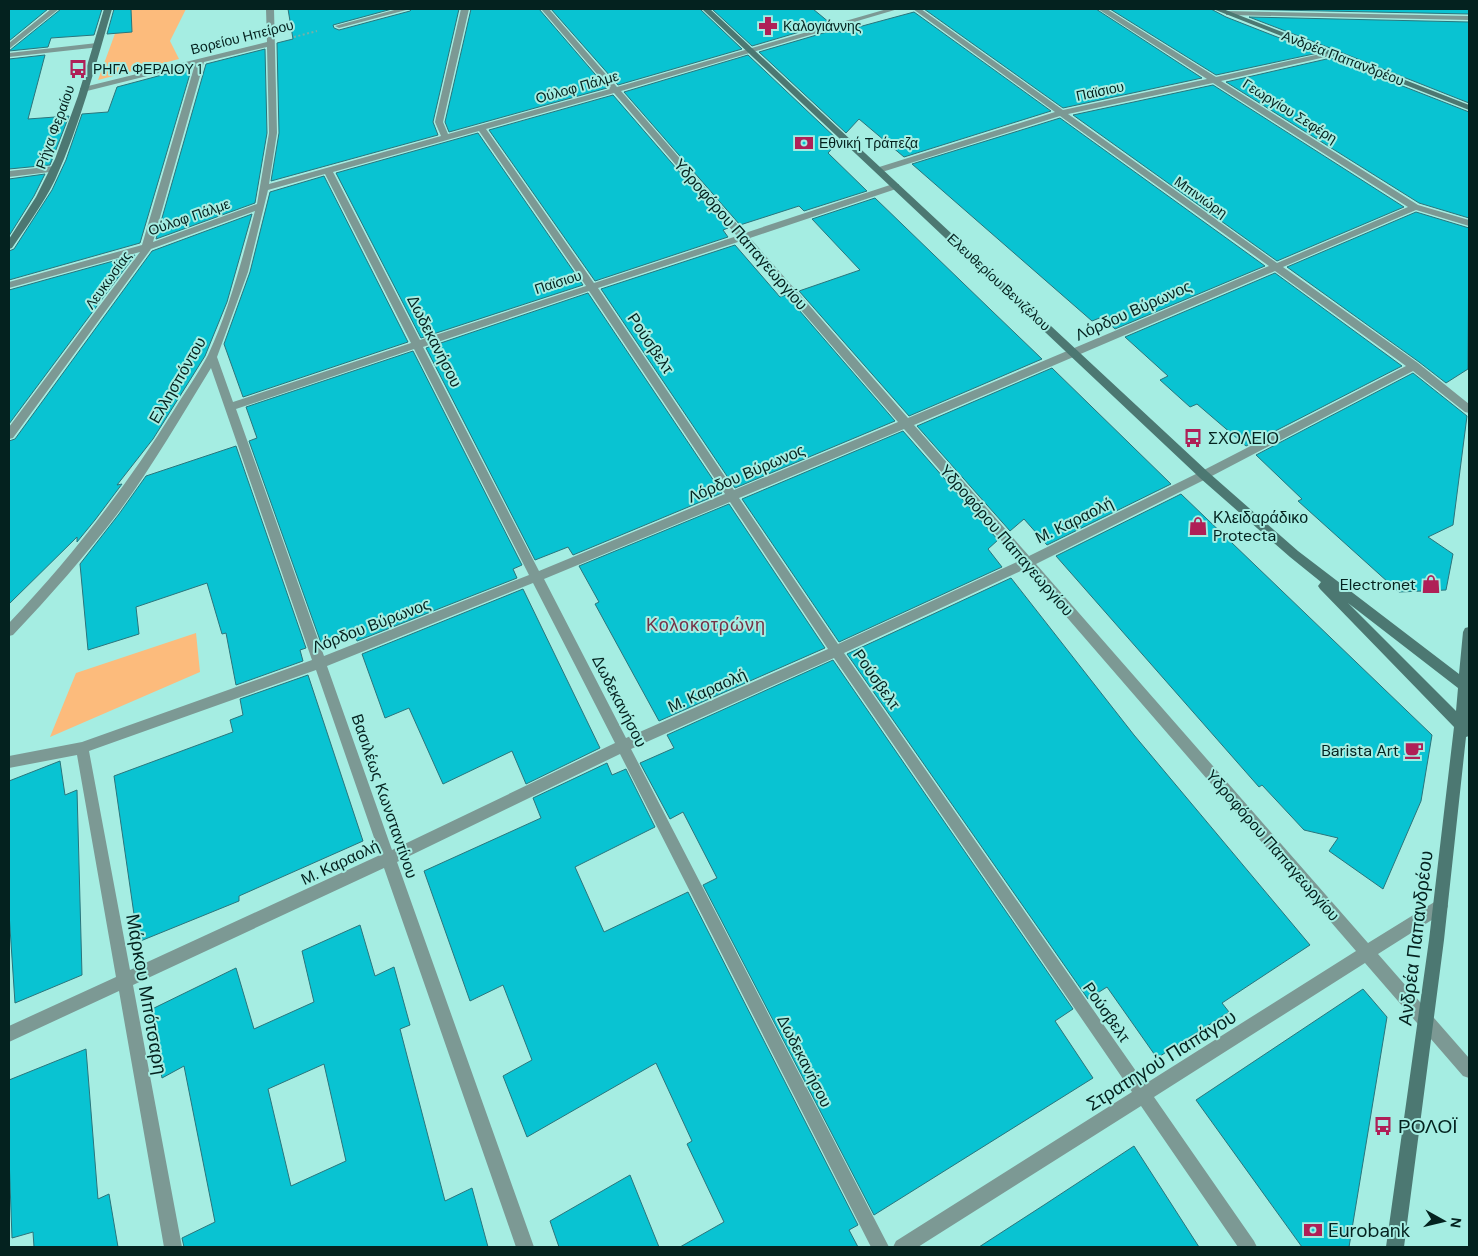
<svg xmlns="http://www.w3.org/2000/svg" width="1478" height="1256" font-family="'DM Sans',sans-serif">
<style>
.green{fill:#fcbb7c}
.building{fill:#09c3d2;stroke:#2a757c;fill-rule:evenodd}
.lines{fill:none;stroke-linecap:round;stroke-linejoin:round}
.path{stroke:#74b0a7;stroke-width:2;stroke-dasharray:2 2.5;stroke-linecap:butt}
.street{fill:#7c9994;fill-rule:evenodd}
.secondary{fill:#4c7872;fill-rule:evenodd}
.labels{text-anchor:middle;stroke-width:4;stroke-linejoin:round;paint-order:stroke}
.far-poi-label{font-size:14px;fill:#04221f;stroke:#a5ede2;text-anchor:start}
.far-street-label{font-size:14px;fill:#04221f;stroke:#a5ede2}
.street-label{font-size:16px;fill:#04221f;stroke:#a5ede2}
.poi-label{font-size:16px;fill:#04221f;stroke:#a5ede2;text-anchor:start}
.neighbourhood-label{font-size:18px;letter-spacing:1px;fill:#763045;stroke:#a5ede2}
.near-street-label{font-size:19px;fill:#04221f;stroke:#a5ede2}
.near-poi-label{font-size:19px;fill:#04221f;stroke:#a5ede2;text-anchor:start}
</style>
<rect width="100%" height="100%" fill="#a5ede2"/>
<path class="green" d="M124 9H186L170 41 179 59 98 80Z
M196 633 200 672 50 737 76 673Z"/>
<path class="building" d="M9 9H48L9 41Z
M61 9H102L94 35 51 38 48 47 9 51Z
M114 9H131L132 32 107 34Z
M288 9H392L333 25 334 28 339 30 410 11 412 9H459L433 122 438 135 271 181 279 133 277 43 293 39Z
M471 9H539L607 88 449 132 445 122Z
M551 9H700L742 49 618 85Z
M712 9H813L830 23 752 46Z
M924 9H1096L1202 78 1063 108Z
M1110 9H1211L1226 17 1318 53 1216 75Z
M1228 9H1469V14L1229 9Z
M914 12 1051 111 904 157 859 119 846 133 759 52 837 29 840 32Z
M1249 17 1469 22V103L1335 50Z
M265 49 267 133 255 203 156 239 206 64Z
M45 55 28 119 69 116 50 165 9 169V59Z
M748 55 839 141 828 153 867 191 804 211 799 206 740 225 624 92Z
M1331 58 1469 112V218L1419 203 1226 82Z
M192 67 140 243 9 280V251L14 249 52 190 66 160 82 114 108 112 117 87Z
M1213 85 1404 207 1277 261 1073 115Z
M613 95 728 228 723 230 728 237 595 281 489 130Z
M1060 118 1265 266 1115 329 1102 317 1092 321 912 164Z
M478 133 583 285 421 338 336 173Z
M45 174 34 196 9 236V179Z
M324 176 408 342 243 397 224 344 250 272 270 192Z
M875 198 991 310 1042 359 909 416 799 291 860 270 812 219Z
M1416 212 1469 228 1468 369 1446 383 1419 362 1287 267Z
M252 214 227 302 205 356 153 439 117 485 122 484 95 520 77 542V537L9 604V441L15 439 152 251Z
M735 245 780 297 786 295 895 421 735 488 601 289Z
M135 255 9 424V290Z
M1275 273 1402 366 1246 446 1197 404 1190 407 1160 380 1168 376 1125 337Z
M588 293 722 493 573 555 568 547 535 560 426 348Z
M413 351 522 565 513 569 517 578 357 641 353 632 321 643 249 441 257 438 246 407Z
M1052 368 1171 484 1047 545 1024 519 1010 531 917 426Z
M1413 373 1467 416 1453 525 1428 537 1453 554 1446 590 1399 592 1298 501 1302 499 1256 455Z
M903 431 998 540 988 549 1002 567 839 642 742 499Z
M236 446 306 648 300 650 303 661 236 685 226 633 222 634 207 583 136 607 139 634 88 650 80 564 119 514 146 476Z
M1181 494 1432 735 1421 801 1383 889 1329 851 1338 838 1304 830 1262 785 1259 787 1056 556Z
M729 504 825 648 659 721 595 604 599 602 579 566Z
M1011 578 1134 735 1310 945 1222 1003 1229 1012 1157 1058 1107 987 1088 999 847 654Z
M523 589 600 748 526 784 512 751 443 784 409 708 385 718 362 654Z
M833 660 1073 1009 1055 1021 1093 1078 874 1215 703 885 717 878 683 812 670 819 640 763 674 748 667 735Z
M308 675 363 841 239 896V901L138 942 114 776 233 732 230 720 243 715 240 699Z
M60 761 65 795 77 790 82 975 15 1003 9 913V781Z
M607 763 612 775 626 769 655 827 575 867 604 932 688 892 858 1225 849 1230 858 1247H680L724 1222 687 1144 692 1141 656 1063 527 1137 503 1076 532 1060 503 985 470 1001 424 871 541 818 533 798Z
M360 925 375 976 394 967 410 1025 400 1029 445 1201 472 1188 488 1247H184L182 1238 215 1222 184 1066 162 1078 148 1011 236 968 254 1029 314 1002 302 951ZM324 1064 346 1161 291 1186 268 1089Z
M1363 989 1387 1017 1349 1247H1302L1196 1100Z
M86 1049 98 1199 109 1194 118 1247H34L33 1232 12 1238 9 1156V1080Z
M1134 1146 1199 1247H979L1044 1205Z
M630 1175 659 1247H559L550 1221Z"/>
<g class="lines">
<path class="path" d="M294 37 317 31"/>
<path class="street" d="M51 9H59L9 49V43Z
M266 9H274L277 133 269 184 441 136 435 122 461 9H469L443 122 448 134 610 89 541 9H549L617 87 887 9H898L621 91 745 233 893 184H899V188L750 238 908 418 1269 266 1060 116 882 172H876V168L1055 112 913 9H921L1063 110 1207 79 1098 9H1107L1216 77 1334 51V55L1221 81 1418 205 1469 220V226L1416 210 1283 267 1418 363 1469 404V413L1465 412 1413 371 1208 478 1036 564 1368 943 1436 901 1441 899 1446 901 1448 906 1446 911 1378 954 1469 1058V1078L1463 1076 1365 963 1154 1097 1254 1241 1257 1247H1238L1141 1106 918 1247H893L896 1241 1132 1092 834 658 631 749 889 1247H871L620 754 397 862 534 1247H516L384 868 133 985 182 1247H164L119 991 9 1042V1026L116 977 77 755 9 768V756L82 742 312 660 211 368C181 417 152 467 118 513 86 555 50 596 13 635L9 636V623C71 558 126 487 174 410 185 392 198 374 208 355 229 310 242 260 255 211L151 249 13 438 9 439V427L140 252 9 288V282L142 245 195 64 83 92H80V88L267 42ZM267 47 269 133 257 204 153 242 204 62ZM1213 83 1408 207 1277 263 1068 114ZM614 93 737 236 594 283 486 129ZM479 131 586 286 420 340 333 172ZM325 174 411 343 233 402 217 357 248 272 268 190ZM741 241 898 422 734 490 598 288ZM1275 271 1406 366 1200 472 1029 556 914 425ZM589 291 725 494 539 571 423 347ZM414 349 529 575 324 656 236 409ZM904 429 1019 561 838 644 739 498ZM730 502 828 649 626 738 544 579ZM1025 569 1356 951 1145 1084 844 653ZM533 583 615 743 392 850 327 666ZM316 670 380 855 130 970 89 751Z
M398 9H410L339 28 335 26Z
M1226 11 1469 16V20L1229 15H1226Z
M97 43H100V47L9 57V53Z
M55 166 59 169 58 171 9 177V171Z"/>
<path class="secondary" d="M104 9H112C95 67 80 125 55 180 43 204 27 226 12 248L9 249V239L36 197 55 159 78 96Z
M702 9H710L1208 472 1298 551 1459 674 1463 632 1465 628 1469 627 1468 724 1469 736 1466 737 1444 940 1404 1247H1386L1429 940 1454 727 1320 589 1318 586 1321 582 1290 557 1200 478ZM1348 603 1458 688 1456 711Z
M1213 9H1223L1469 105V110Z"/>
</g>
<defs>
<g id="pharmacy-bare" transform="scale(1.5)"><path d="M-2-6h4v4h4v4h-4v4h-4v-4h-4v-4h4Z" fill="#af2057" stroke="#a5ede2" stroke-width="2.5" paint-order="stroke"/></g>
<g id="bus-bare" transform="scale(1.5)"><path d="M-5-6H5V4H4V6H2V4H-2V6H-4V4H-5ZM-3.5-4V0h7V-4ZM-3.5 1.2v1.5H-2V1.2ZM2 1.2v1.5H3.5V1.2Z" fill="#af2057" stroke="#a5ede2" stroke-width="2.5" paint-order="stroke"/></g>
<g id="bank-bare" transform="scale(1.5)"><path d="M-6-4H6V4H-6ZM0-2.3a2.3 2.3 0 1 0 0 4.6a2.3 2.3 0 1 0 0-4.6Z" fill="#af2057" stroke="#a5ede2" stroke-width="2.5" paint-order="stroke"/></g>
<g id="shop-bare" transform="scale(1.5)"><path d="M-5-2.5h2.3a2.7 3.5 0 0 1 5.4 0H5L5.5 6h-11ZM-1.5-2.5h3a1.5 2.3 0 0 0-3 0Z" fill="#af2057" stroke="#a5ede2" stroke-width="2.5" paint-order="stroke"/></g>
<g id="cafe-bare" transform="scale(1.5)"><path d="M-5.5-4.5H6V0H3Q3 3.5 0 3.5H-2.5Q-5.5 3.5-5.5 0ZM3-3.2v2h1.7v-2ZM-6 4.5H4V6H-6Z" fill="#af2057" stroke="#a5ede2" stroke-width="2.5" paint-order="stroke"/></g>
</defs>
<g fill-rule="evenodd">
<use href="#pharmacy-bare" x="768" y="26"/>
<use href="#bus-bare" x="78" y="69"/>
<use href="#bank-bare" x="804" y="143"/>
<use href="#bus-bare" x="1193" y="438"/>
<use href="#shop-bare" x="1198" y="526"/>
<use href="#shop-bare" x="1431" y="584"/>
<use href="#cafe-bare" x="1414" y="750"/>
<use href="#bus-bare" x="1383" y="1126"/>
<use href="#bank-bare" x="1313" y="1230"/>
</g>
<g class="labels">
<g class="far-poi-label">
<text x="783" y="31">Καλογιάννης</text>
<text x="93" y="74">ΡΗΓΑ ΦΕΡΑΙΟΥ 1</text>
<text x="819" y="148">Εθνική Τράπεζα</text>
</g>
<g class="far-street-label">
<text transform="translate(242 37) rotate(-14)" y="5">Βορείου Ηπείρου</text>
<text transform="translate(1343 58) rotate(21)" y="5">Ανδρέα Παπανδρέου</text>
<text transform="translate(577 87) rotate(-16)" y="5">Ούλοφ Πάλμε</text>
<text transform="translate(1100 91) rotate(-12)" y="5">Παϊσιου</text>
<text transform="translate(1290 111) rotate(32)" y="5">Γεωργίου Σεφέρη</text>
<text transform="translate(55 127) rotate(-70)" y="5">Ρήγα Φεραίου</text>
<text transform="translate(1201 197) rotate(35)" y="5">Μπινιώρη</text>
<text transform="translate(189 217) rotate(-19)" y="5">Ούλοφ Πάλμε</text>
<text transform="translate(108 280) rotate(-54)" y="5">Λευκωσίας</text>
<text transform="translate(558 282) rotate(-18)" y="5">Παϊσιου</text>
<text transform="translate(999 282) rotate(43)" y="5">Ελευθερίου Βενιζέλου</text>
</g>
<g class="street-label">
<text transform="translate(741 234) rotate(49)" y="6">Υδροφόρου Παπαγεωργίου</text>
<text transform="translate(1133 310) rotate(-24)" y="6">Λόρδου Βύρωνος</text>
<text transform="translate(435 341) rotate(63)" y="6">Δωδεκανήσου</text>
<text transform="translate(651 343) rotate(56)" y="6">Ρούσβελτ</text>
<text transform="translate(177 380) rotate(-60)" y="6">Ελλησπόντου</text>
<text transform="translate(746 473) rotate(-23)" y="6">Λόρδου Βύρωνος</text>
<text transform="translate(1074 520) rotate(-26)" y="6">Μ. Καραολή</text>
<text transform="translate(1007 540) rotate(49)" y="6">Υδροφόρου Παπαγεωργίου</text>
<text transform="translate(371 625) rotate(-21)" y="6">Λόρδου Βύρωνος</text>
<text transform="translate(877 679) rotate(55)" y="6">Ρούσβελτ</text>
<text transform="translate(707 690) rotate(-24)" y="6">Μ. Καραολή</text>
<text transform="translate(620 701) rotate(63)" y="6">Δωδεκανήσου</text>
<text transform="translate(385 796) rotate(71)" y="6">Βασιλέως Κωνσταντίνου</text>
<text transform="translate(1273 845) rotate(49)" y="6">Υδροφόρου Παπαγεωργίου</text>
<text transform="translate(340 862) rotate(-25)" y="6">Μ. Καραολή</text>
<text transform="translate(1107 1012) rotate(55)" y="6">Ρούσβελτ</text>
<text transform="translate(805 1061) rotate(63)" y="6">Δωδεκανήσου</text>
</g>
<g class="poi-label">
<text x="1208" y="444">ΣΧΟΛΕΙΟ</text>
<text x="1213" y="523">Κλειδαράδικο<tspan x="1213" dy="18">Protecta</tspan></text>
<text x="1416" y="590" text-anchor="end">Electronet</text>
<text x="1399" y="756" text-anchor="end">Barista Art</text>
</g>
<g class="neighbourhood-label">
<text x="706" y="631">Κολοκοτρώνη</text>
</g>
<g class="near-street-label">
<text transform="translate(1415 938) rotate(-83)" y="7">Ανδρέα Παπανδρέου</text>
<text transform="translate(147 994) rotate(80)" y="7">Μάρκου Μπότσαρη</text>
<text transform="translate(1161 1060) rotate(-32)" y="7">Στρατηγού Παπάγου</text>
</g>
<g class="near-poi-label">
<text x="1398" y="1133">ΡΟΛΟΪ</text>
<text x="1328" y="1237">Eurobank</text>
</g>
</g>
<rect width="1478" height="1256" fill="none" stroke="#04221f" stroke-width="20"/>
<g transform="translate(1443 1221) rotate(98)" stroke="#a5ede2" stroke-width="4" paint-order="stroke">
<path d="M0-4L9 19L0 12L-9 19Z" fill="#04221f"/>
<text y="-8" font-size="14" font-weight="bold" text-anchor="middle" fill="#04221f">N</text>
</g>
</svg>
